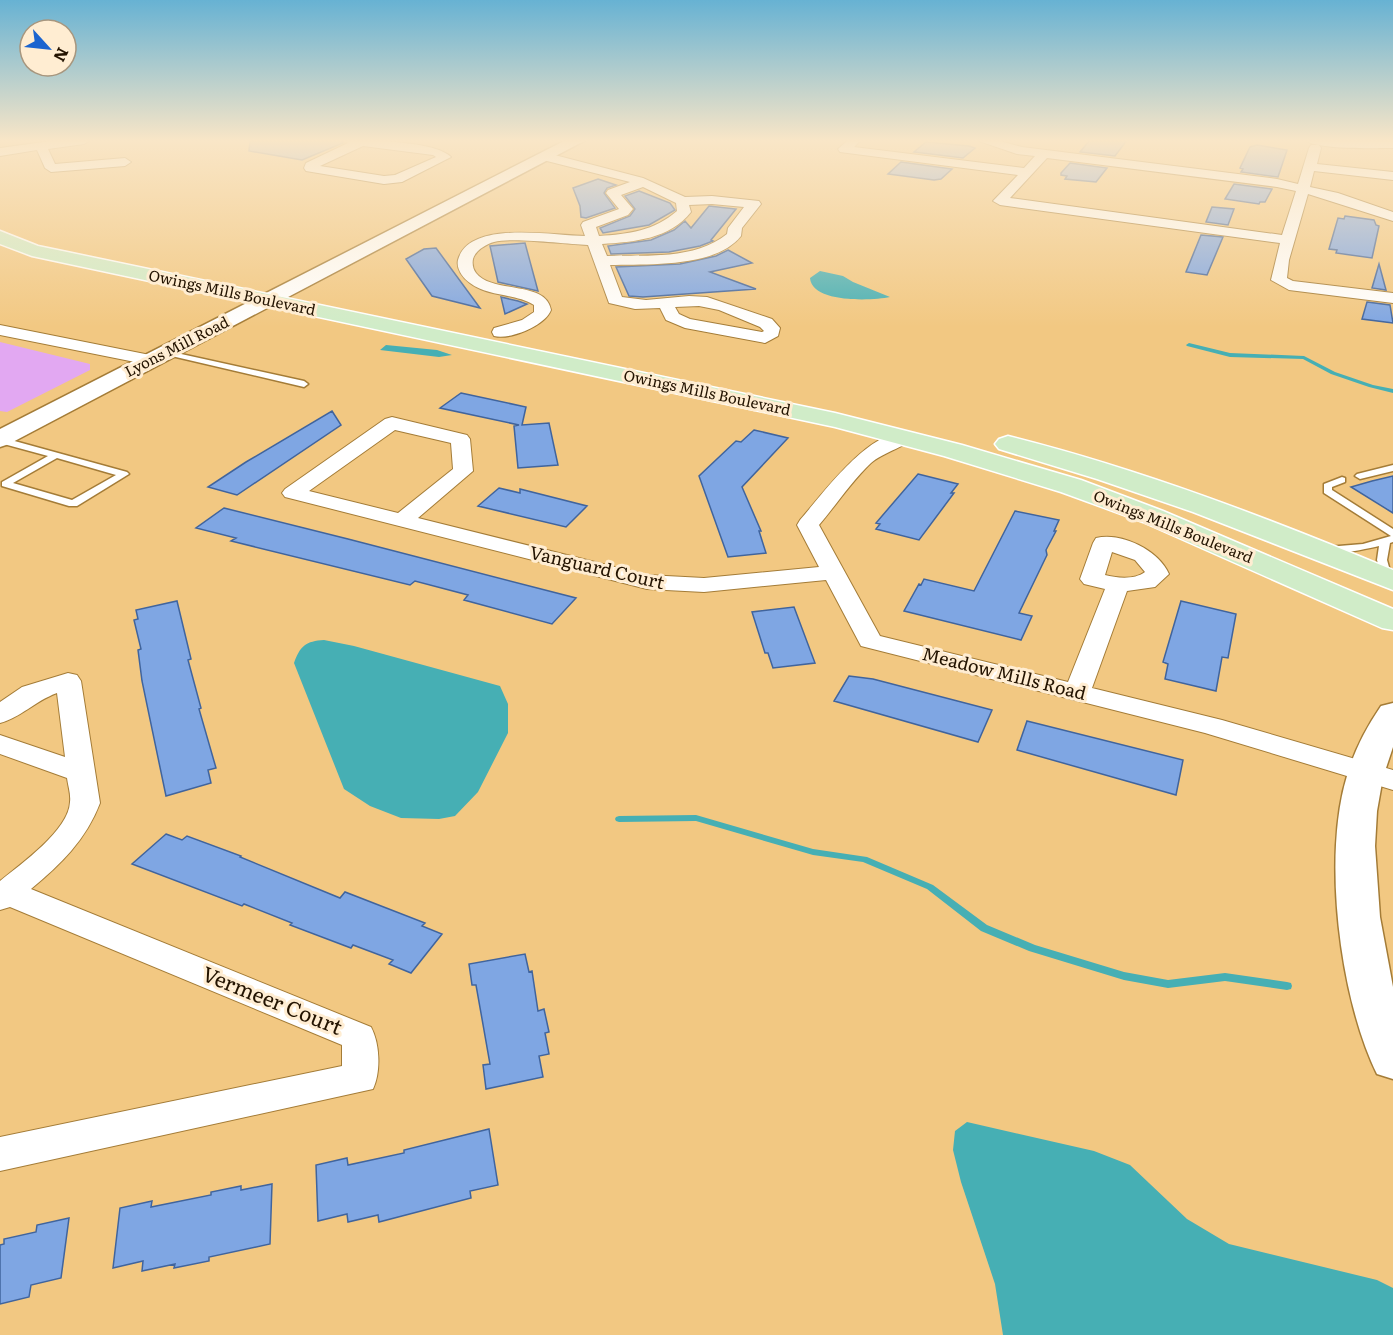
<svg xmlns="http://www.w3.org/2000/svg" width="1393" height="1335" font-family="Literata,serif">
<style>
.green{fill:#e2a8f2}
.water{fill:#46afb4}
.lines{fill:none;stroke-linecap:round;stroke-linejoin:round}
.stream{fill:#46afb4;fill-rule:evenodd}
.building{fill:#7fa6e3;stroke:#40649d;stroke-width:1.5}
.lane-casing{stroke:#a47c37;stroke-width:3}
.street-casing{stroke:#a47c37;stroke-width:2}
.secondary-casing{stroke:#a47c37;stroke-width:3}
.primary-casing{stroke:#fff;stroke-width:3}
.lane{fill:#fff;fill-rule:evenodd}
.street{fill:#fff;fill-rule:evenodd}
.secondary{fill:#fff;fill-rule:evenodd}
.primary{fill:#d0ecc8;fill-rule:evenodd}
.labels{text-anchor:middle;stroke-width:6;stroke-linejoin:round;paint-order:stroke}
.far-street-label{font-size:15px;fill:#231300;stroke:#ffedd2}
.street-label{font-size:18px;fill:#231300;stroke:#ffedd2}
.near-street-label{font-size:21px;fill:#231300;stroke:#ffedd2}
</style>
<rect width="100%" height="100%" fill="#f2c882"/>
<path class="green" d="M0 342 90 364V370L7 412 0 411Z"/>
<path class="water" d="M820 271 843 276 853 282 890 297C871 301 812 303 810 278Z
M386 345 437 350 452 355 439 357 380 350Z
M324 640 354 646 500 686 508 704V733L478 792 455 816 439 819 401 818 370 806 344 789 294 663C300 646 306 641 324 640Z
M967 1122 1094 1151 1130 1165 1187 1219 1229 1244 1377 1280 1393 1288V1335H1003L995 1284 961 1182 953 1150 955 1131Z"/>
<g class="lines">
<path class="stream" d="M1189 343 1230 353 1304 356 1335 372 1373 385 1393 389V393L1369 387 1331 374 1303 359 1230 357 1187 346 1186 345Z
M696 815 813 849 867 857 933 885 987 925 1035 945 1124 972 1168 980 1225 973 1287 982 1291 983 1292 986 1291 989 1287 990 1225 981 1168 988 1124 980 1029 951 981 931 927 889 863 862 813 855 696 821 619 822 616 821 615 819 616 817 619 816Z"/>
</g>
<path class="building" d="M250 140H341L343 143 302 160 249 151Z
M1090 140H1127L1115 156 1080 152Z
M926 142 969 146 975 148 963 158 914 152Z
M1257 145 1287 150 1278 177 1241 172 1243 169 1240 168 1250 147Z
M901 162 952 169 941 179 934 180 888 174Z
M1070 163 1107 168 1096 182 1065 179 1067 176 1061 175V173Z
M598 179 616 185 607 188 604 193 615 208 586 218 581 217 580 206 573 188Z
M1234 184 1272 189 1265 202H1260L1259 204 1225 199Z
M639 191 670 203 675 210 649 225 603 233 600 228 630 216 635 209 625 196Z
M709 206 736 209 711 240 713 241 700 246 669 252 611 254 608 246 651 240 674 230 685 221 691 228Z
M1212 207 1234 209 1228 225 1206 222Z
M1345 216 1374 220 1376 225 1379 226 1372 258 1336 253 1337 250 1329 249 1338 218 1344 219Z
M1201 235 1223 237 1207 275 1186 272Z
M525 243 538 291 498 282 490 246Z
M436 248 480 308 432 296 406 259 424 249Z
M728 250 752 263 710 272 756 289 643 297 629 296 616 267 680 264 716 256Z
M1379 264 1386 290 1372 288Z
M501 297 518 301 527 304 505 314Z
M1367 302 1390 305 1393 323 1362 319Z
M461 393 526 407 522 425 549 423 558 465 518 468 514 426 519 425 440 408Z
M332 411 341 425 237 495 208 487 246 462Z
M754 430 788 438 742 487 761 531H759L766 553 728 557 699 476 736 441 741 442Z
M918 474 958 484 951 493H954L919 540 876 529 880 524 876 523Z
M1393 476V513L1351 487 1372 481Z
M499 488 520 493V489L587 506 566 527 478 506Z
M224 508 348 539 576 598 552 624 464 600 468 595 415 581 410 585 231 541 236 538 196 528Z
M1015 511 1059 520 1054 531H1056L1046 550 1047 555 1019 613 1032 616 1021 640 904 611 919 584 921 585 924 579 974 591Z
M177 601 191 659 188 660 201 708 199 709 216 768 208 770 211 783 166 796 142 681 138 650 141 649 134 620 138 619 136 610Z
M1181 601 1236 614 1228 658 1222 657 1216 691 1165 679 1168 664 1163 662Z
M794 607 815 663 773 668 768 653H765L752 612Z
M849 676 873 679 992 710 978 742 834 701Z
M1027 721 1183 760 1176 795 1017 750Z
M166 834 182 840 187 836 241 856 240 857 340 898 345 892 425 923 422 926 442 934 411 973 389 964 393 960 353 945 351 948 290 925 292 923 244 904 242 906 132 864Z
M525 954 529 972 532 971 538 1011 544 1009 549 1032 545 1033 549 1054 539 1056 543 1077 486 1089 483 1065 490 1064 476 985H472L469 964Z
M489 1129 498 1185 470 1191 471 1198 379 1222 378 1215 348 1222 347 1214 318 1221 316 1165 347 1158 348 1165 404 1153V1150Z
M272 1184 270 1244 209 1257V1261L174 1268 175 1264 142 1271 143 1261 113 1268 120 1208 152 1201 151 1207 211 1195V1192L241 1186V1190Z
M69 1218 61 1278 31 1285 29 1297 0 1304V1245L4 1244V1239L36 1232 37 1225Z"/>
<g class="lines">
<g class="lane-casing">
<path id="lane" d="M163 350 304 381 308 384 304 387 163 354Z
M0 437 127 472 129 474 77 506H69L2 486V482L48 456 0 443ZM57 458 116 475 72 500 13 483Z
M1393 465V471L1360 479 1355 476 1357 474Z
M1342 477 1345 478V482L1332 487V490L1393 529V542L1390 543 1387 560 1392 578 1391 580 1387 581 1382 578 1377 560 1379 546C1366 549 1332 557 1322 550L1327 547 1363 544 1391 536 1324 493V484Z"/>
</g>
<g class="street-casing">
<path id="street" d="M58 140H90L84 144 48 149 55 164 125 158 131 162 125 166 51 172 45 168 37 150 0 156V148Z
M343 140C366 140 436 141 451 157L402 182 384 184 306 171 304 168 306 163 348 143ZM363 146 433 155 436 157 395 175 384 176 320 166Z
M848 140H861L854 147 1024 168 1035 156 1017 154 976 140H996L1022 147 1277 179 1298 184 1309 148 1311 145H1319L1321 148 1317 164 1393 172V180L1314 171 1310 187 1338 193 1393 212V221L1308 194 1289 260 1287 278 1293 281 1393 293V303L1289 290 1271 280 1280 243 1000 205 993 201 1018 175 840 152 838 149ZM1047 158 1277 187 1296 191 1282 235 1010 198Z
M1305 140H1393V148C1374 148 1318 150 1305 140Z
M547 153 643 178 685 197 712 196 759 201 761 204 742 228 741 236C716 268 647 264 610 265L622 297 646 300 689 296 707 297 772 319 780 328 778 336 765 343 685 328 666 320 660 308 635 309 609 303 588 245C564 244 514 237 494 242 486 244 475 251 473 259 472 264 473 269 476 273 492 294 546 280 551 310 545 326 510 340 494 336L492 332 494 328 522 320 534 312V305C515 293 488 297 470 283 463 278 456 269 458 260 469 219 554 236 585 236L581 225 583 222 619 209 606 193 608 190 630 182 543 160 541 157ZM643 187 676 203 677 211C654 231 629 234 599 236L596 227 628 215 633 209 621 195ZM712 204 744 207 728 228 727 234C695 260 646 255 607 256L602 244C634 242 670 239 691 212L689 205ZM699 306 719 310 760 327 764 331 762 332 690 319 679 314 675 307Z
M0 325 150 355 156 356 159 360 156 364 150 365 0 335Z
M392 417 467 435 470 439 473 471 418 518 647 575 704 578 819 567 797 525 800 520C823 494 873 423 913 433L916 437C911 444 882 453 871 463 852 481 836 505 819 525L880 636 1068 682 1105 589 1084 584 1080 579 1093 543 1096 538C1122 532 1158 550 1169 574L1155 587 1127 591 1092 688 1222 720 1393 770V790L1205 733 861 646 826 580 704 592 647 589 285 497 282 493 285 489 385 419ZM395 430 451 443 453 469 398 513 309 491ZM1112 552 1135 560 1145 572C1134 580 1117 578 1105 575Z
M68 673 77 675 81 681 100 803C86 840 60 865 31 889L371 1027C380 1044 381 1072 373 1089L0 1171V1137L342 1066V1045L10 907 0 910V881C21 864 69 830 70 802 71 794 68 786 67 778L0 754V735L65 757 57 693C35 701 20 718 0 723V702L22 687Z"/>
</g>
<g class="secondary-casing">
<path id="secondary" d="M566 140H586L9 444 0 447V429Z
M1393 703V747L1383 777 1377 811 1375 846 1380 917 1393 987V1079L1377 1074C1340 999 1322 857 1347 776 1354 751 1366 728 1381 706Z"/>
</g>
<g class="primary-casing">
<path id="primary" d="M0 231 38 246 67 252 835 413 962 445 1081 480 1163 511 1393 609V630L1382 628 1143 522 1061 492 944 456 835 427 32 256 0 244Z
M1008 436C1140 469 1268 518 1393 570V590L1193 512 1097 479 999 449 995 444 999 439Z"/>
</g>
<use href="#lane" class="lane"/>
<use href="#street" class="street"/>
<use href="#secondary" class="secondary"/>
<use href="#primary" class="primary"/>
</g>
<linearGradient id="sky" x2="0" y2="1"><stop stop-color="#67b2d3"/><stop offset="0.43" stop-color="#f9e6c7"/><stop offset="1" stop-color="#f9e6c7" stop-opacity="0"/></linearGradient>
<rect width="1393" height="327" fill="url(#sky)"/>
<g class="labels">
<g class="far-street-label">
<text transform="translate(232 293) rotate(12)" y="5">Owings Mills Boulevard</text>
<text transform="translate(177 347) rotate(-27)" y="5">Lyons Mill Road</text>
<text transform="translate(707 393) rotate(12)" y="5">Owings Mills Boulevard</text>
<text transform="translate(1173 527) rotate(22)" y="5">Owings Mills Boulevard</text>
</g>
<g class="street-label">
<text transform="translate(597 568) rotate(13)" y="6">Vanguard Court</text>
<text transform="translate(1004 674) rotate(14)" y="6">Meadow Mills Road</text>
</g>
<g class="near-street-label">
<text transform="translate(272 1001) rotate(22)" y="7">Vermeer Court</text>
</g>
</g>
<g transform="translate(48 48) rotate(117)"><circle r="28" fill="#ffedd2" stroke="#a7967e" stroke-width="1.5"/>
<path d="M0-4.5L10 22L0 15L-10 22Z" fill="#1b64cf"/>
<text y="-9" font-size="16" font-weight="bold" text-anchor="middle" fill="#231300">N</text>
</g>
</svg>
